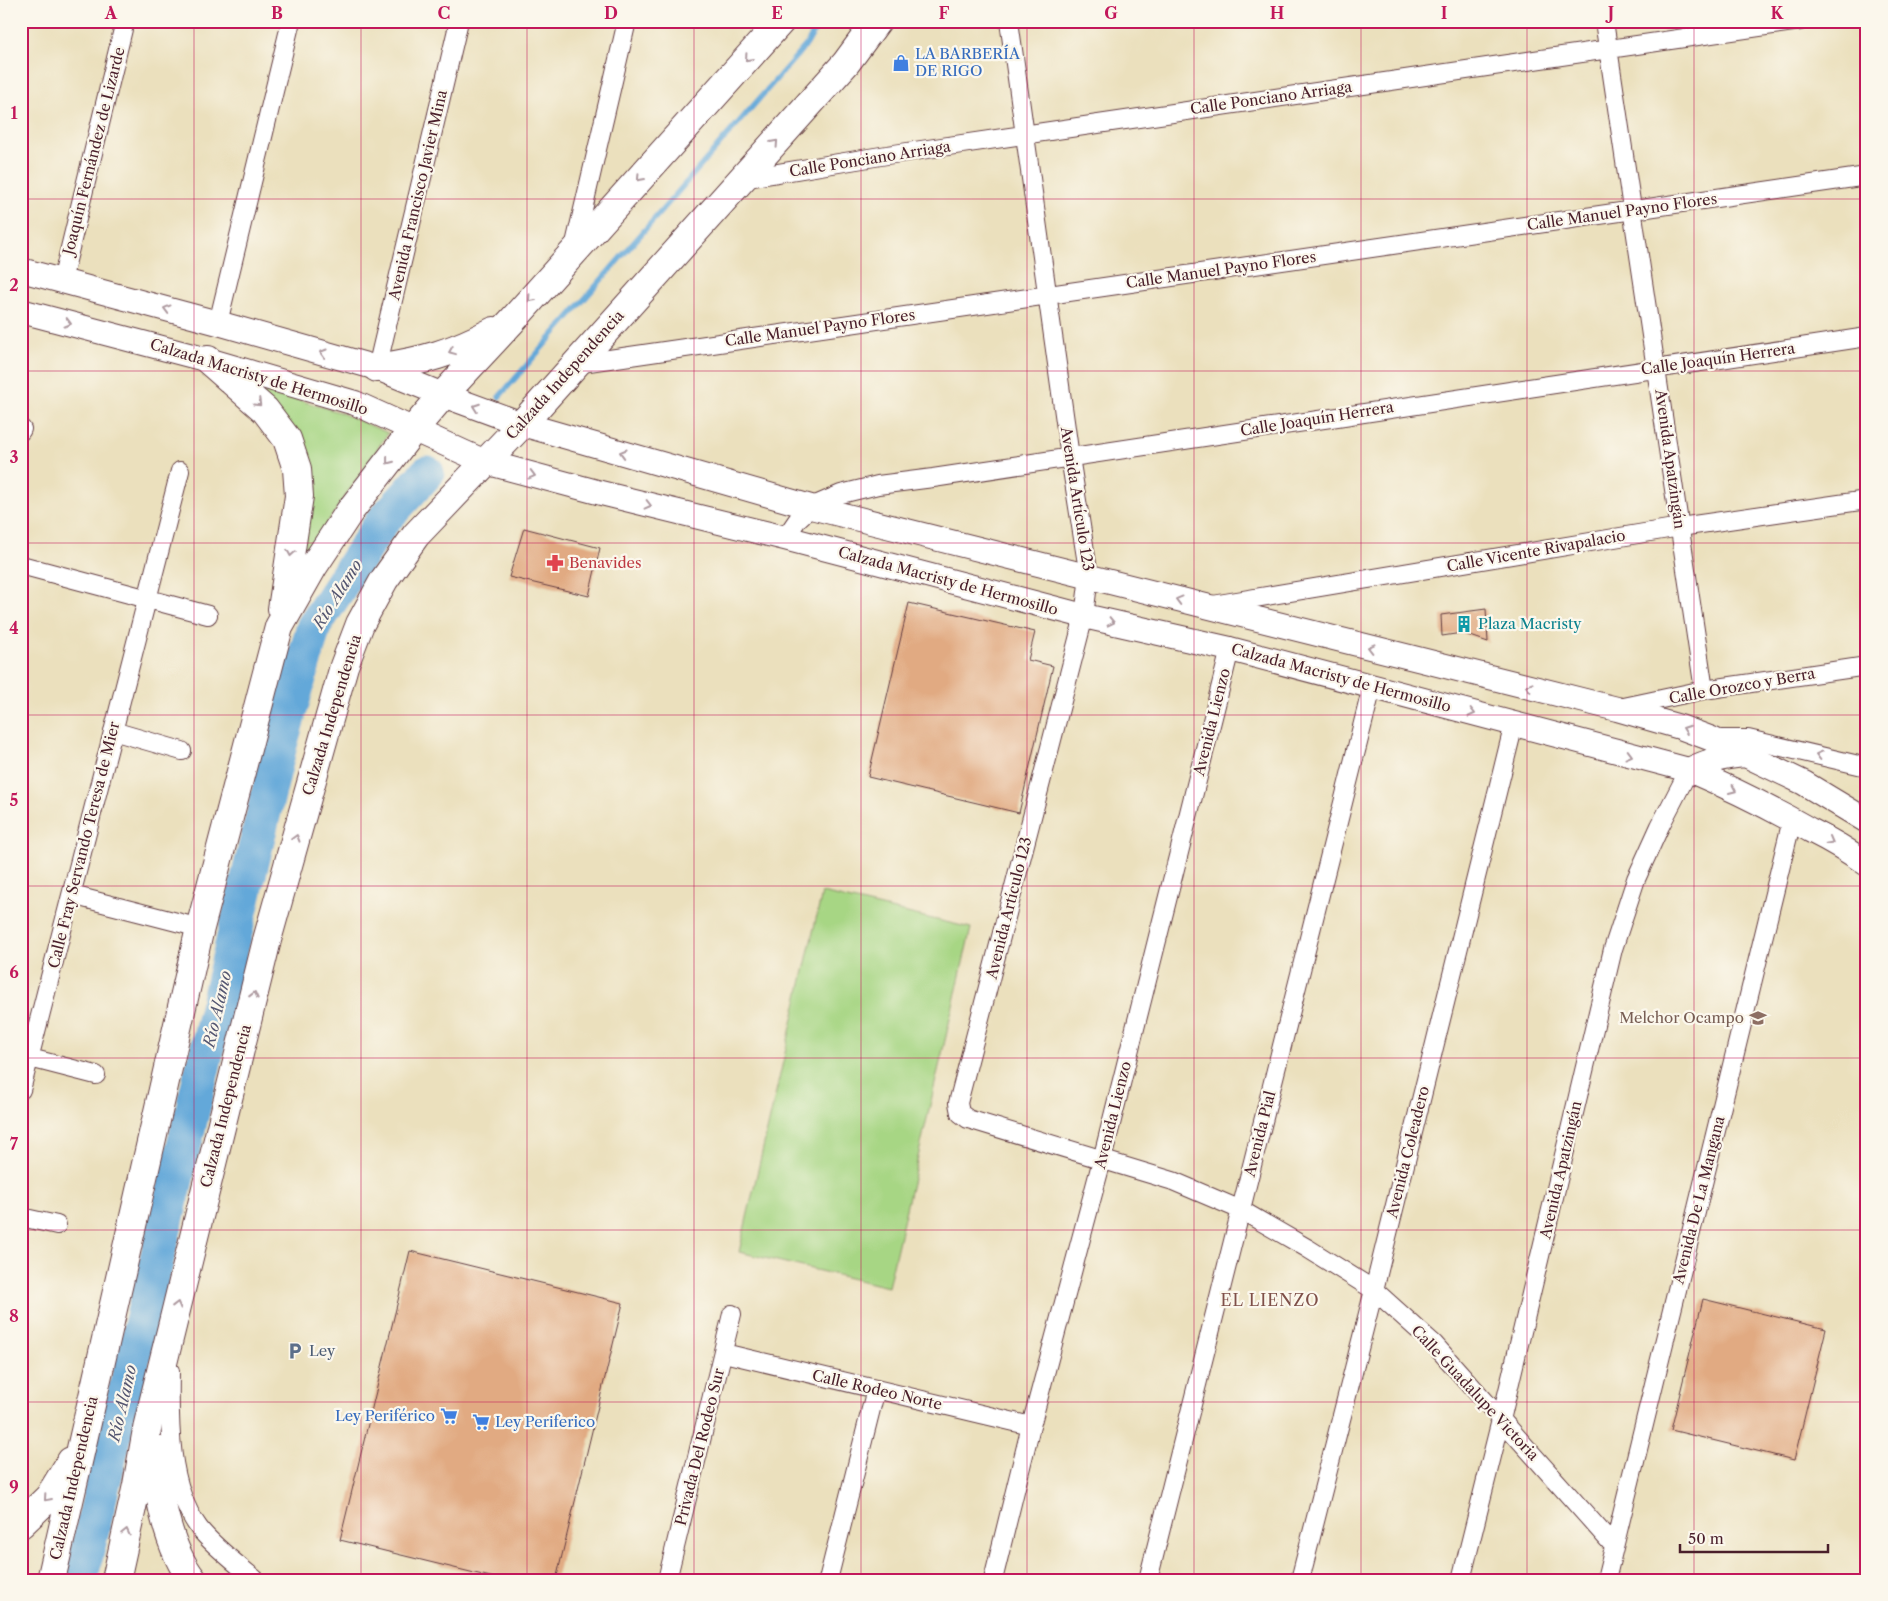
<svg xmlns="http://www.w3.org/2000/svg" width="1888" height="1601" font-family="'Libre Caslon Text',serif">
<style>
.green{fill:#a7d684;stroke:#787a58}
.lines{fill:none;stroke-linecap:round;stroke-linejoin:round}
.stream{stroke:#64a8d9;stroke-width:5.5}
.river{stroke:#64a8d9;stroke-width:35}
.building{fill:#e1aa82}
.street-casing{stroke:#623c41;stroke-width:20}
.secondary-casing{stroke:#623c41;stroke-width:26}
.primary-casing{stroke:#623c41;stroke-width:30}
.street{stroke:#fff;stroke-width:18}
.secondary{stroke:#fff;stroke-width:24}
.primary{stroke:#fff;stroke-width:28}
.oneway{stroke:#ae9aa0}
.grid{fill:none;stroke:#c2185b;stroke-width:1;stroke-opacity:0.55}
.labels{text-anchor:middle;stroke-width:4.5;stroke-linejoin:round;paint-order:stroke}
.shop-label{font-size:15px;fill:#366cbe;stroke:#fbf7ec;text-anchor:start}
.street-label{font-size:15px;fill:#4a1f2b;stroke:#fbf7ec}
.health-label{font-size:15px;fill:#be3a42;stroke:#fbf7ec;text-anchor:start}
.culture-label{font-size:15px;fill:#0d838f;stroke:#fbf7ec;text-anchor:start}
.education-label{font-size:15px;fill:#785e54;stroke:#fbf7ec;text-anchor:end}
.service-label{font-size:15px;fill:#4e5e75;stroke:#fbf7ec;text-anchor:start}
.water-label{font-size:16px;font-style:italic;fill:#545671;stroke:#fbf7ec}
.neighbourhood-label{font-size:16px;letter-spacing:1px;fill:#7f5049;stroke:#fbf7ec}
.neatline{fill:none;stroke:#c2185b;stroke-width:2}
.grid-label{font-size:16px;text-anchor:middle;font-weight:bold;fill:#c2185b}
</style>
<rect width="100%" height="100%" fill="#fbf7ec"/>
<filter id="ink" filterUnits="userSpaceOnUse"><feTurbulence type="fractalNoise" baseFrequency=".02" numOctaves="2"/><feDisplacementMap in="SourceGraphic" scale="10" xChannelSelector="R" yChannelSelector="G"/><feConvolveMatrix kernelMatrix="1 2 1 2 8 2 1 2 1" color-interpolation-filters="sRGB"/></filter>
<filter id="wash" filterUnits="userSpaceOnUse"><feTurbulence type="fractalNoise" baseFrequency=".0096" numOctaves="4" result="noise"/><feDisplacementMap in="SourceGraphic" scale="20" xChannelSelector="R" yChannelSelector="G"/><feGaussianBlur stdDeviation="1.12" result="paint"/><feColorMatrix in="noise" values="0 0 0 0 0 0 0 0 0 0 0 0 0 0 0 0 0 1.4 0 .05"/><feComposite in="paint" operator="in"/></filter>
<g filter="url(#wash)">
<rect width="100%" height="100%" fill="#ebe0bd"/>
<path class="green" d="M255 387 339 412 388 433 299 564 310 464Z
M822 893 971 928 888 1287 739 1252Z"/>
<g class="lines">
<path class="stream" d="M499 397 807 44 820 21"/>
<path class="river" d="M80 1580 280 745 314 626 382 522 427 473"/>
</g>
<g id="blocks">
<path class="building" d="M524 528 600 548 589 596 509 577Z
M909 603 1035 632 1028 660 1053 666 1019 813 868 777Z
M1486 609 1488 642 1462 633 1442 636 1441 615Z
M410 1251 623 1303 556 1580H503L340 1540Z
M1703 1299 1826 1329 1794 1460 1671 1430Z"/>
</g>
</g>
<g filter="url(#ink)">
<use href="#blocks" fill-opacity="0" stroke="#623c41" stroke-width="1"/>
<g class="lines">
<g class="street-casing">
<path id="street" d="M1009 21 1070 457 1089 576 1084 616 958 1103 960 1113 968 1119 1173 1181 1241 1210 1307 1248 1374 1290 1434 1344 1614 1546
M1604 21 1704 690
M742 179 887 155 1800 21
M574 248 627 21
M62 281 125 21
M218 323 291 21
M575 364 1867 176
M377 368 459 21
M21 431 22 429
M785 538 798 519 811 507 841 494 878 485 933 478 1867 337
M21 565 208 615
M1213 605 1680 527 1867 500
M1619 708 1704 690 1867 666
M113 731 182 751
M1716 739H1748L1867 767
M72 895 200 928
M30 1058 96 1075
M21 1090 180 471
M21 1217 57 1225
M724 1353 1031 1426
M170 1371C169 1420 168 1486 199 1528 212 1545 239 1566 256 1580
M667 1580 732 1314
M828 1580 876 1389
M993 1580 1031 1426 1102 1160 1230 649
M1148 1580 1372 687
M1300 1580 1374 1290 1514 724
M1461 1580 1501 1420 1613 949 1636 879 1660 826 1689 770
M1606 1580 1792 820"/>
</g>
<g class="secondary-casing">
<path id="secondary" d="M21 270 218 323 377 368 443 395 522 424 811 507 1617 709 1680 727 1712 739 1804 783 1867 821
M21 311 208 360 355 403 485 462 601 493 785 538 1084 616 1230 649 1689 770C1731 788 1771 808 1810 830 1830 840 1849 851 1867 864
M1689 770C1709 760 1723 757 1746 755"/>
</g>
<g class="primary-casing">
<path id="primary" d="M208 360 265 410 287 439 297 469 299 496 282 609
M377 368C424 361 452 353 494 331
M152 1447C158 1487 166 1547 193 1580
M21 1524 49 1497 71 1461
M51 1580 200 928 279 627 313 567 350 511 413 430 443 395 511 322 781 21
M116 1580 137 1485 148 1424 267 940 344 666 360 624 384 580 416 535 522 424 846 63 877 21"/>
</g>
<use href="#street" class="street"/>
<use href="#secondary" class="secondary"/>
<use href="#primary" class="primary"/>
</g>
<defs><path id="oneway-chevron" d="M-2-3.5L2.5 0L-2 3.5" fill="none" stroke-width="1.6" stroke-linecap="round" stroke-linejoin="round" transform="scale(1.25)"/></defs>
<g class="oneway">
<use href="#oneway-chevron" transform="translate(748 58) rotate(132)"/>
<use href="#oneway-chevron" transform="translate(775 143) rotate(-48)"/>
<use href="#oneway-chevron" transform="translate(640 178) rotate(132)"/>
<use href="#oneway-chevron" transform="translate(531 299) rotate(132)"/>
<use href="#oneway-chevron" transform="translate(167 309) rotate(-165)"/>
<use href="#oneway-chevron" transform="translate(68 323) rotate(15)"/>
<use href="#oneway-chevron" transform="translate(452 351) rotate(158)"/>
<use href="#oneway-chevron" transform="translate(323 353) rotate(-164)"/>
<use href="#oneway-chevron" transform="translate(258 403) rotate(44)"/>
<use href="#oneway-chevron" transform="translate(476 407) rotate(-160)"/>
<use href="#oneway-chevron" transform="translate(623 453) rotate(-164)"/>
<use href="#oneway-chevron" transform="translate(389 461) rotate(128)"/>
<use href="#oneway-chevron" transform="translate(532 475) rotate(15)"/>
<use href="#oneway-chevron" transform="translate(648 505) rotate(14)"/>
<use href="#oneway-chevron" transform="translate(291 553) rotate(99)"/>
<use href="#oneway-chevron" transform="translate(1179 600) rotate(-165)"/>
<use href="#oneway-chevron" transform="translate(1111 622) rotate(13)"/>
<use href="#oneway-chevron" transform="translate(1371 648) rotate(-166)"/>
<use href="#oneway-chevron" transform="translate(1529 687) rotate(-166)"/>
<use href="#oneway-chevron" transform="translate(1472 713) rotate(14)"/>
<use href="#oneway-chevron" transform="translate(1686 729) rotate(-160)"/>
<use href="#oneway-chevron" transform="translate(1629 755) rotate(15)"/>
<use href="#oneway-chevron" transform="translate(1819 755) rotate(-166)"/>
<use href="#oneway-chevron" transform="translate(1733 790) rotate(25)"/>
<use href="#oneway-chevron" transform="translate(296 838) rotate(-74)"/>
<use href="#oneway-chevron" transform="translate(1830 841) rotate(29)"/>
<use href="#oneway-chevron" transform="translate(254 995) rotate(-76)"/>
<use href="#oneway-chevron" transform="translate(177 1305) rotate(-76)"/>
<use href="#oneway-chevron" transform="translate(47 1498) rotate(131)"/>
<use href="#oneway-chevron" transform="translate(126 1532) rotate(-77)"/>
</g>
</g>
<path class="grid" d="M194 21V1580M361 21V1580M527 21V1580M694 21V1580M861 21V1580M1027 21V1580M1194 21V1580M1361 21V1580M1527 21V1580M1694 21V1580M21 199H1867M21 371H1867M21 543H1867M21 715H1867M21 886H1867M21 1058H1867M21 1230H1867M21 1402H1867"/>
<defs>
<g id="shop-bare" transform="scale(1.35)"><path d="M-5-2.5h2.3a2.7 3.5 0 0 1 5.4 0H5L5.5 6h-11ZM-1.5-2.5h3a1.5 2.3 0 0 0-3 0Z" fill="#3f7fe0" stroke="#fbf7ec" stroke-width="2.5" paint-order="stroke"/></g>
<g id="pharmacy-bare" transform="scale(1.35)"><path d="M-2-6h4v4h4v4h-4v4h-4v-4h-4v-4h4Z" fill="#e0444e" stroke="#fbf7ec" stroke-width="2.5" paint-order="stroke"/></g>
<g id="building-bare" transform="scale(1.35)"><path d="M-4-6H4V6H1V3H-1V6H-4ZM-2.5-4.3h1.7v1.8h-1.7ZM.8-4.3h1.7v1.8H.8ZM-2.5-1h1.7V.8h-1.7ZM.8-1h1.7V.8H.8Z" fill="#0f9aa8" stroke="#fbf7ec" stroke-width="2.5" paint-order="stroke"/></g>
<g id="school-bare" transform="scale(1.35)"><path d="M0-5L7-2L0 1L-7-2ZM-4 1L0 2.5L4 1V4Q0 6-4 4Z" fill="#8d6e63" stroke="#fbf7ec" stroke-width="2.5" paint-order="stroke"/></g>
<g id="parking-bare" transform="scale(1.35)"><path d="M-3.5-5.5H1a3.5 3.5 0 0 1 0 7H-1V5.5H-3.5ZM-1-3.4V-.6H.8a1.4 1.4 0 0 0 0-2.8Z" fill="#5c6f8a" stroke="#fbf7ec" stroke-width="2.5" paint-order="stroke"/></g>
<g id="supermarket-bare" transform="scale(1.35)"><path d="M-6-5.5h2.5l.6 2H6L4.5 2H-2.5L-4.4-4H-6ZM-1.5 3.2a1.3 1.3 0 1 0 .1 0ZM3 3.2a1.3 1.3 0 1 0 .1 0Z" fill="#3f7fe0" stroke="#fbf7ec" stroke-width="2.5" paint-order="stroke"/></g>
</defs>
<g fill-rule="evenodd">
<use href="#shop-bare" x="901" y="63"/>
<use href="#pharmacy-bare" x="555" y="563"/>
<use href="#building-bare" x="1464" y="624"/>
<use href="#school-bare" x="1758" y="1018"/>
<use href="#parking-bare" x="295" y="1351"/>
<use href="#supermarket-bare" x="449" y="1416"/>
<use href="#supermarket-bare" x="481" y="1422"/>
</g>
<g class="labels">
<g class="shop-label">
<text x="915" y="59">LA BARBERÍA<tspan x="915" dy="17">DE RIGO</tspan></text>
<text x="435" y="1421" text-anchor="end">Ley Periférico</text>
<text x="495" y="1427">Ley Periferico</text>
</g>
<g class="street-label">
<text transform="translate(1271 98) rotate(-8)" y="5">Calle Ponciano Arriaga</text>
<text transform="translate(94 151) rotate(-76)" y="5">Joaquín Fernández de Lizarde</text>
<text transform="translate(870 159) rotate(-9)" y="5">Calle Ponciano Arriaga</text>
<text transform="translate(418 195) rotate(-77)" y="5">Avenida Francisco Javier Mina</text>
<text transform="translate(1622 212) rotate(-8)" y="5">Calle Manuel Payno Flores</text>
<text transform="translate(1221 270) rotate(-8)" y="5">Calle Manuel Payno Flores</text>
<text transform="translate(820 328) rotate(-8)" y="5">Calle Manuel Payno Flores</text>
<text transform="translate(1718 359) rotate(-8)" y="5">Calle Joaquín Herrera</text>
<text transform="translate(565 375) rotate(-48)" y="5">Calzada Independencia</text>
<text transform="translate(259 377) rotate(17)" y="5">Calzada Macristy de Hermosillo</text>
<text transform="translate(1317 419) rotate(-9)" y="5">Calle Joaquín Herrera</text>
<text transform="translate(1670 459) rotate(82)" y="5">Avenida Apatzingán</text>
<text transform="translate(1077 499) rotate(81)" y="5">Avenida Artículo 123</text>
<text transform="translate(1536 551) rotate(-10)" y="5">Calle Vicente Rivapalacio</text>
<text transform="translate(948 581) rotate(15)" y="5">Calzada Macristy de Hermosillo</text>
<text transform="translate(1341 678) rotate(15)" y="5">Calzada Macristy de Hermosillo</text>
<text transform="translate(1742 686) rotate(-10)" y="5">Calle Orozco y Berra</text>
<text transform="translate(332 715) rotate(-73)" y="5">Calzada Independencia</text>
<text transform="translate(1212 722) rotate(-76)" y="5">Avenida Lienzo</text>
<text transform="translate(84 845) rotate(-76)" y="5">Calle Fray Servando Teresa de Mier</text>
<text transform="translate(1009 908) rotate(-76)" y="5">Avenida Artículo 123</text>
<text transform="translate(226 1106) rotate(-76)" y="5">Calzada Independencia</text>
<text transform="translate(1113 1115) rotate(-76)" y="5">Avenida Lienzo</text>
<text transform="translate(1260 1134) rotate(-76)" y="5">Avenida Pial</text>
<text transform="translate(1408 1152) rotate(-76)" y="5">Avenida Coleadero</text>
<text transform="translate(1561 1170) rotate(-77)" y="5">Avenida Apatzingán</text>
<text transform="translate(1699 1200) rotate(-76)" y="5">Avenida De La Mangana</text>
<text transform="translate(877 1390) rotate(13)" y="5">Calle Rodeo Norte</text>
<text transform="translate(1475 1393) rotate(47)" y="5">Calle Guadalupe Victoria</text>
<text transform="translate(700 1447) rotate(-76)" y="5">Privada Del Rodeo Sur</text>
<text transform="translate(74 1478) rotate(-77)" y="5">Calzada Independencia</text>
</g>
<g class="health-label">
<text x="569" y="568">Benavides</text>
</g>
<g class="culture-label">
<text x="1478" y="629">Plaza Macristy</text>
</g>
<g class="education-label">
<text x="1744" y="1023">Melchor Ocampo</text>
</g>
<g class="service-label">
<text x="309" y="1356">Ley</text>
</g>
<g class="water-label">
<text transform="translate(337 594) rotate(-58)" y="6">Río Alamo</text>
<text transform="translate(217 1009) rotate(-77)" y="6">Río Alamo</text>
<text transform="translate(122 1403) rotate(-77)" y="6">Río Alamo</text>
</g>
<g class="neighbourhood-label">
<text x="1270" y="1306">EL LIENZO</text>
</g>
</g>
<rect width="1888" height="1601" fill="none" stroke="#fbf7ec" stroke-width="55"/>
<path d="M1680 1544v8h148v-8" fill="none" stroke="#4a1f2b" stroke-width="2.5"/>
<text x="1688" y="1544" font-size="15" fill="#4a1f2b" stroke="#fbf7ec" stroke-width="4" paint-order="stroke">50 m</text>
<rect x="28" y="28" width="1832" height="1546" class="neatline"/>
<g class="grid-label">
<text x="111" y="19">A</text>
<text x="277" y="19">B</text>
<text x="444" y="19">C</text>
<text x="611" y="19">D</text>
<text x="777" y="19">E</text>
<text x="944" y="19">F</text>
<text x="1111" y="19">G</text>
<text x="1277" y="19">H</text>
<text x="1444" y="19">I</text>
<text x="1611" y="19">J</text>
<text x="1777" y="19">K</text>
<text x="14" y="119">1</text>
<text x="14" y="291">2</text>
<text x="14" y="463">3</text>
<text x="14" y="634">4</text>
<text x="14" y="806">5</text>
<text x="14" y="978">6</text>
<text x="14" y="1150">7</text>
<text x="14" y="1322">8</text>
<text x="14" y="1493">9</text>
</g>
</svg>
